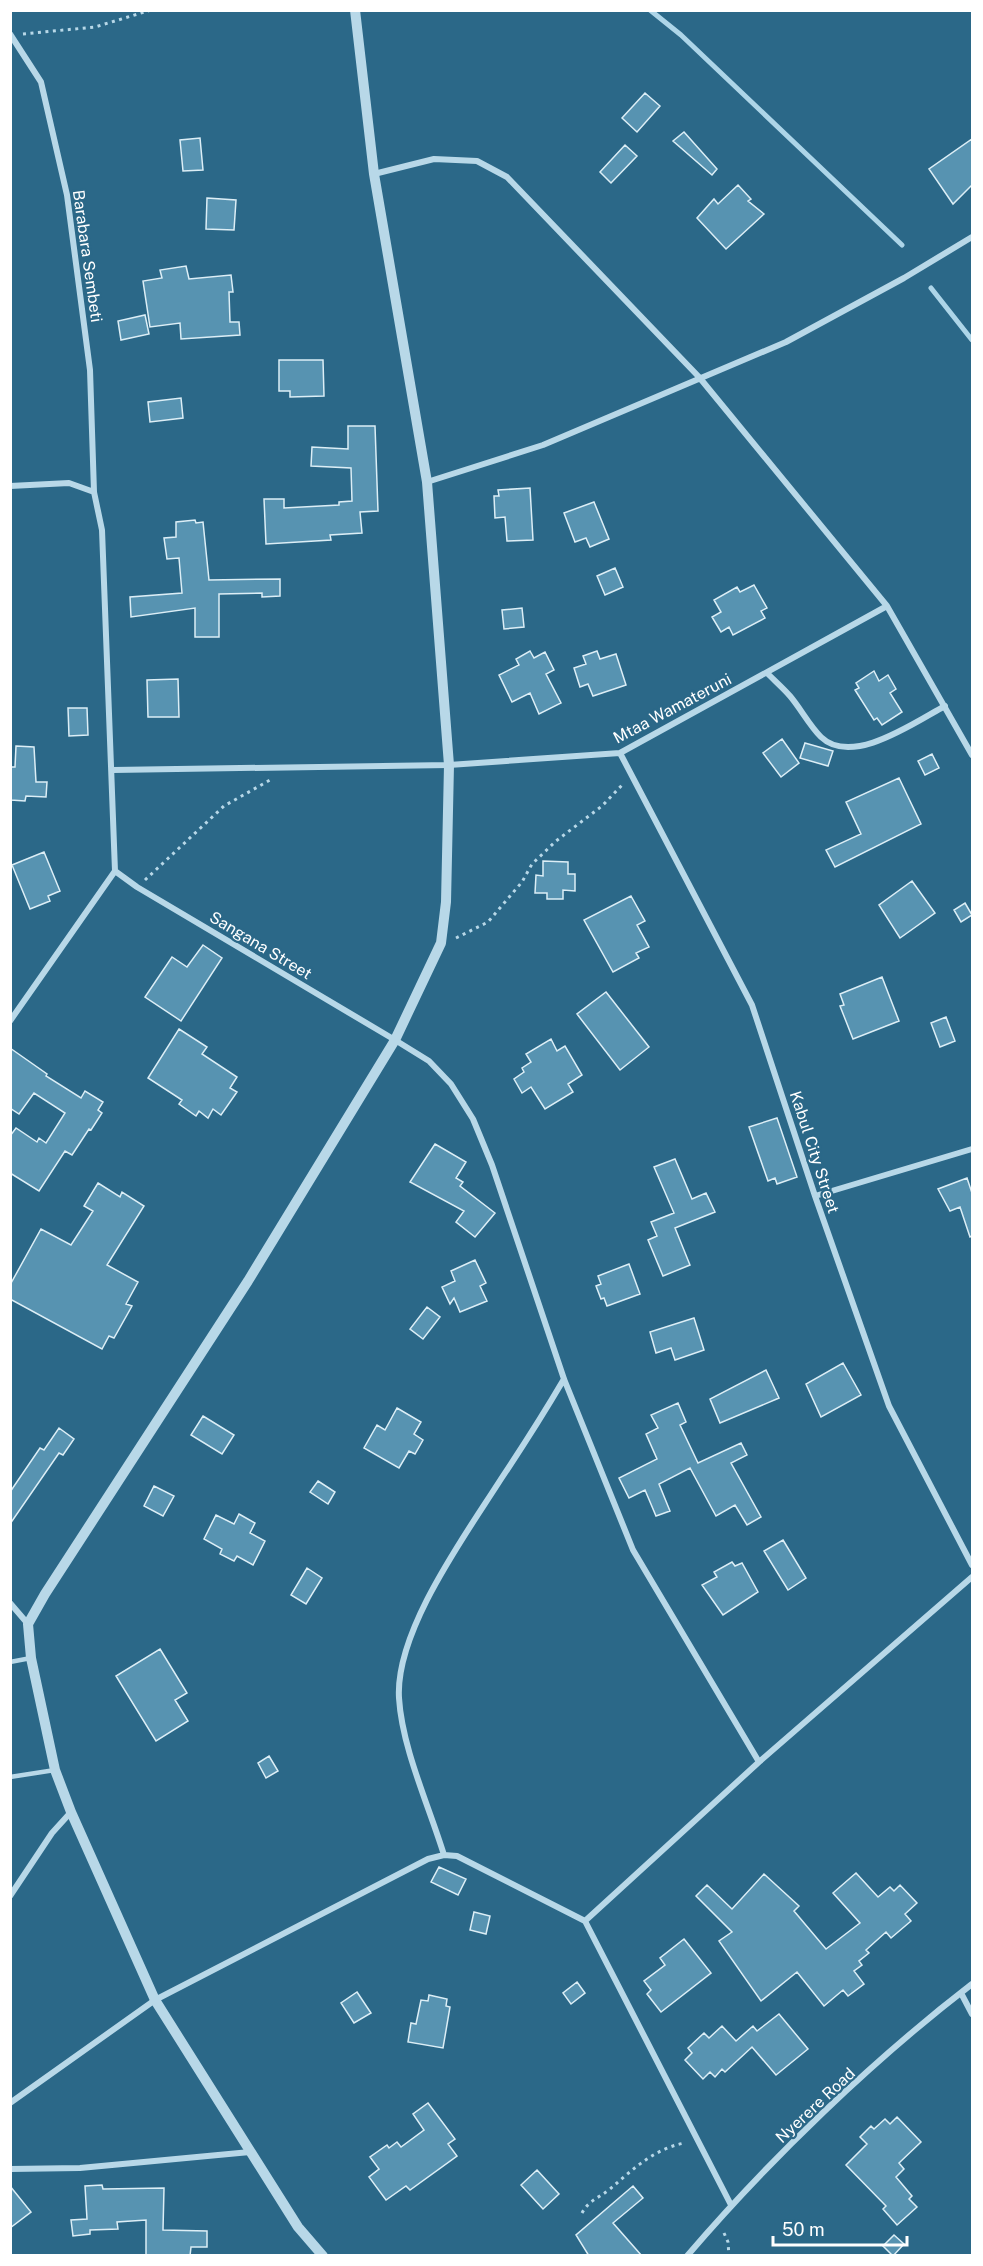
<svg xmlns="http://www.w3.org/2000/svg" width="983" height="2266" font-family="'Public Sans',sans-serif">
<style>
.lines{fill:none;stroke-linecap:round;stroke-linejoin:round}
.stream{stroke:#add5e8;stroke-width:5}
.building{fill:#5793b1;stroke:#dceef6;stroke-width:1.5}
.path{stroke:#b8d8e8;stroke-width:3;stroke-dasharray:3 4.5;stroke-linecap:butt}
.service{stroke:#b8d8e8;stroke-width:4.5}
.minor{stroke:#b8d8e8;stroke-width:6}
.tertiary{stroke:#b8d8e8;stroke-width:10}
.labels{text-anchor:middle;stroke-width:4.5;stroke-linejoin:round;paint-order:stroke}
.street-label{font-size:16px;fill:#fff;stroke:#2b6888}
</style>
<rect width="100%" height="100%" fill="#2b6888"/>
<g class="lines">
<path class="stream" d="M650 10 681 35 902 245
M931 288 972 340"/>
</g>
<path class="building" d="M645 93 660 106 637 132 622 118Z
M684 132 717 169 712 175 673 141Z
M200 138 203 170 183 171 180 140Z
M972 139V185L953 204 929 169Z
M625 145 637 156 611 183 600 172Z
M738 185 751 199 748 201 764 214 726 249 697 218 714 199 718 204Z
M207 198 236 200 234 230 206 229Z
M186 266 189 279 231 275 233 292H229L230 322H239L240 335 181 339 180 323 150 327 143 281 162 278 160 270Z
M145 315 149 334 121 340 118 321Z
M279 360H323L324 396 290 397V391H279Z
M181 398 183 418 150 422 148 402Z
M348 426H375L378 511 360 512 362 533 330 535 331 540 266 544 264 499H284V508L339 505V502L352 501 351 468 311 466 312 447 348 449Z
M530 488 533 540 507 541 505 517 495 518 494 496H499L498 490Z
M594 502 609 539 590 547 586 538 575 542 564 513Z
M195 520 196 523 203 522 209 580 280 579V596L262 597V593L219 594V637H195V608L131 617 130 597 182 593 179 558 167 559 164 538 176 537V522Z
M615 568 623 587 605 595 597 576Z
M754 585 767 608 761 611 765 618 733 635 729 627 721 632 712 617 721 612 714 600 737 587 740 592Z
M522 608 524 627 504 629 502 610Z
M530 651 534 658 545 652 554 670 546 674 561 703 539 714 530 693 512 702 499 675 519 665 516 659Z
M597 651 600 659 616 654 626 685 593 696 588 684 580 687 574 668 586 664 583 656Z
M874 671 879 681 888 675 896 689 890 693 902 712 882 725 877 718 874 720 855 690 859 688 856 683Z
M178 679 179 717H148L147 680Z
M68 708H87L88 735 69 736Z
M782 739 799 763 781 777 763 753Z
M805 743 833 751 828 766 800 758Z
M16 746 34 747 36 782H47L46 797 26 796 25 801 11 800 10 767H15Z
M932 754 939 768 925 775 918 761Z
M899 778 921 824 835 867 826 850 861 834 846 802Z
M44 852 60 891 48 896 50 901 30 909 12 865Z
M543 861 568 862V874H575V891L563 890V899H547V893H535L536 875 543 876Z
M912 881 935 913 900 938 879 905Z
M631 896 645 921 637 925 649 947 636 953 639 958 613 972 584 920Z
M965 903 972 915 961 922 954 910Z
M203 945 222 958 181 1021 145 997 172 957 187 967Z
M882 977 899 1021 853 1039 840 1006 844 1005 840 994Z
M606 992 649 1047 620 1070 577 1014Z
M946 1017 955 1041 940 1047 931 1023Z
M179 1029 207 1047 202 1054 237 1077 230 1088 237 1092 221 1115 213 1109 208 1118 199 1111 196 1116 179 1104 182 1100 148 1078Z
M551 1039 557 1051 565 1046 582 1075 568 1084 573 1092 545 1109 531 1087 522 1093 514 1079 524 1072 522 1068 531 1062 526 1054Z
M10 1048 47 1074 46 1076 81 1098 85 1091 103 1102 98 1110 102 1113 91 1130 89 1129 72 1155 65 1151 39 1191 10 1173V1136L16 1128 37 1142 39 1138 46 1143 65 1113 34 1093 19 1114 10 1108Z
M777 1118 797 1177 777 1184 775 1178 768 1181 749 1127Z
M435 1144 466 1162 456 1178 463 1182 460 1186 495 1213 475 1237 456 1222 464 1211 410 1182Z
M675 1159 692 1199 706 1193 715 1212 675 1228 690 1265 663 1276 648 1240 657 1236 651 1222 674 1213 654 1167Z
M967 1178 972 1193V1236L970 1237 960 1207 950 1211 938 1189Z
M98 1183 120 1197 122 1192 144 1206 107 1265 138 1282 126 1304 132 1306 114 1338 109 1336 102 1349 10 1299V1285L41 1229 71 1245 93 1211 84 1206Z
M475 1260 486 1283 480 1286 487 1301 460 1312 454 1298 450 1304 442 1287 455 1281 451 1271Z
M629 1264 640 1294 607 1306 604 1298 601 1299 596 1286 601 1284 598 1276Z
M427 1307 440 1317 423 1339 410 1329Z
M694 1318 704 1350 675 1360 671 1348 656 1353 650 1332Z
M843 1363 861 1395 821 1417 806 1384Z
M766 1370 779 1398 720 1423 710 1399Z
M678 1403 686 1422 680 1425 698 1463 741 1443 747 1455 731 1463 761 1517 747 1525 735 1505 716 1516 690 1468 659 1484 670 1511 656 1516 645 1490 629 1498 619 1478 657 1459 646 1434 658 1428 651 1415Z
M397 1408 421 1422 414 1434 423 1440 415 1454 409 1451 399 1468 364 1448 377 1425 385 1430Z
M203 1416 234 1435 222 1454 191 1435Z
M59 1428 74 1439 63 1455 59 1453 10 1524V1492L40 1448 44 1450Z
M318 1481 335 1492 328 1504 310 1492Z
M154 1486 174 1496 163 1516 144 1506Z
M239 1514 255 1523 250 1533 265 1541 253 1565 237 1556 234 1561 220 1554 222 1549 204 1539 216 1515 234 1524Z
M783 1540 806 1578 788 1590 764 1551Z
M732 1562 735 1566 742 1563 758 1592 723 1615 702 1585 717 1577 714 1572Z
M307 1568 322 1578 306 1604 291 1595Z
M160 1649 187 1693 175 1700 188 1721 156 1741 116 1676Z
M269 1756 278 1771 266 1778 258 1763Z
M439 1867 466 1879 458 1895 431 1882Z
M856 1873 878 1897 890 1887 894 1891 900 1885 917 1903 905 1914 911 1921 891 1938 886 1932 866 1950 869 1953 859 1961 862 1965 854 1971 864 1984 848 1996 843 1990 824 2006 797 1972 761 2001 719 1941 732 1932 696 1896 707 1885 732 1909 764 1874 799 1906 794 1911 826 1949 860 1923 833 1893Z
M474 1912 490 1916 486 1934 470 1930Z
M684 1939 711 1973 661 2012 647 1994 651 1990 644 1981 665 1965 660 1958Z
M577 1982 585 1993 571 2004 563 1993Z
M357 1992 371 2013 354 2023 341 2003Z
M429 1995 447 1999 446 2006 450 2007 443 2048 408 2042 411 2023 416 2024 421 2000 428 2001Z
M779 2014 808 2049 776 2075 752 2047 725 2072 722 2069 715 2077 710 2072 703 2079 685 2060 692 2053 688 2048 704 2033 709 2038 722 2026 736 2041 753 2026 757 2031Z
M428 2103 455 2139 448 2144 457 2156 410 2190 406 2186 386 2200 369 2177 379 2169 370 2157 387 2145 389 2148 397 2142 401 2147 424 2130 413 2114Z
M897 2117 921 2142 899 2163 904 2169 896 2177 912 2196 909 2199 917 2207 897 2225 883 2209 886 2206 846 2165 867 2144 860 2137 871 2126 874 2129 885 2119 890 2124Z
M537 2170 559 2194 543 2209 521 2185Z
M102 2185 103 2189 164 2188 163 2230 207 2231V2247H191L190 2256 146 2255V2220L117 2222 118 2229 90 2230V2234L73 2236 71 2220 87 2219 85 2186Z
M10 2186 31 2212 10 2228Z
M633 2186 643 2198 613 2223 642 2256H589L576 2235Z
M894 2235 904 2244 893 2256 883 2246Z"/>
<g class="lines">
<path class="path" d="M23 34 95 27 151 10
M145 880 224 806 270 780
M456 938 488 922 522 882 532 864 556 841 602 806 623 784
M582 2213C589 2200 599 2198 610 2189 632 2170 655 2148 685 2143
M724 2233 728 2242 729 2256"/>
<path class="service" d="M10 1662 31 1658
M10 1777 55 1770"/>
<path class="minor" d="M10 34 41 82 67 195 90 370 94 492
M374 174 434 159 477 161 507 177 699 377 887 606 972 755
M427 482 543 445 786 342 904 278 972 237
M10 486 69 483 94 492 102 530 115 871 10 1021
M767 673C775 681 783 688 790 696 801 709 809 725 821 737 852 767 915 722 945 706
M620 753 752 1005 815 1196 889 1406 972 1565
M113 770 449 765 620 753 887 606
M115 871 137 887 395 1040 429 1061 451 1084 473 1119 492 1165 564 1379 633 1550 759 1762
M815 1196 972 1149
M10 1603 28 1624
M444 1855C429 1806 402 1748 399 1698 395 1631 466 1534 501 1479 523 1446 544 1413 564 1379
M10 1896 52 1833 71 1812
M585 1921 759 1762 972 1577
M961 1993 972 2014
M10 2103 155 2000 428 1859 444 1855 457 1856 585 1921 731 2205
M10 2169 80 2168 250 2152
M687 2256C770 2159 872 2061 972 1984"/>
<path class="tertiary" d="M323 2256 298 2227 155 2000 71 1812 55 1770 31 1658 28 1624 45 1594 248 1281 395 1040 441 943 446 902 449 765 427 482 374 174 355 10"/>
</g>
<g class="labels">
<g class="street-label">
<text transform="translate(88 256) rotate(82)" y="6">Barabara Sembeti</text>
<text transform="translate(672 708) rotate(-28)" y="6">Mtaa Wamateruni</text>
<text transform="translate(261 945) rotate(31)" y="6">Sangana Street</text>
<text transform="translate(815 1152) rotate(72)" y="6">Kabul City Street</text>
<text transform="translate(815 2105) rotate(-43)" y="6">Nyerere Road</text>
</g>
</g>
<rect width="983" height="2266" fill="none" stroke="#ffffff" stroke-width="24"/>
<path d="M773 2236v9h134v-9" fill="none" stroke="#ffffff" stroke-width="3"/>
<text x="782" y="2236" font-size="18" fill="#ffffff" stroke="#2b6888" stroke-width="4.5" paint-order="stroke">50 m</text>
</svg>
